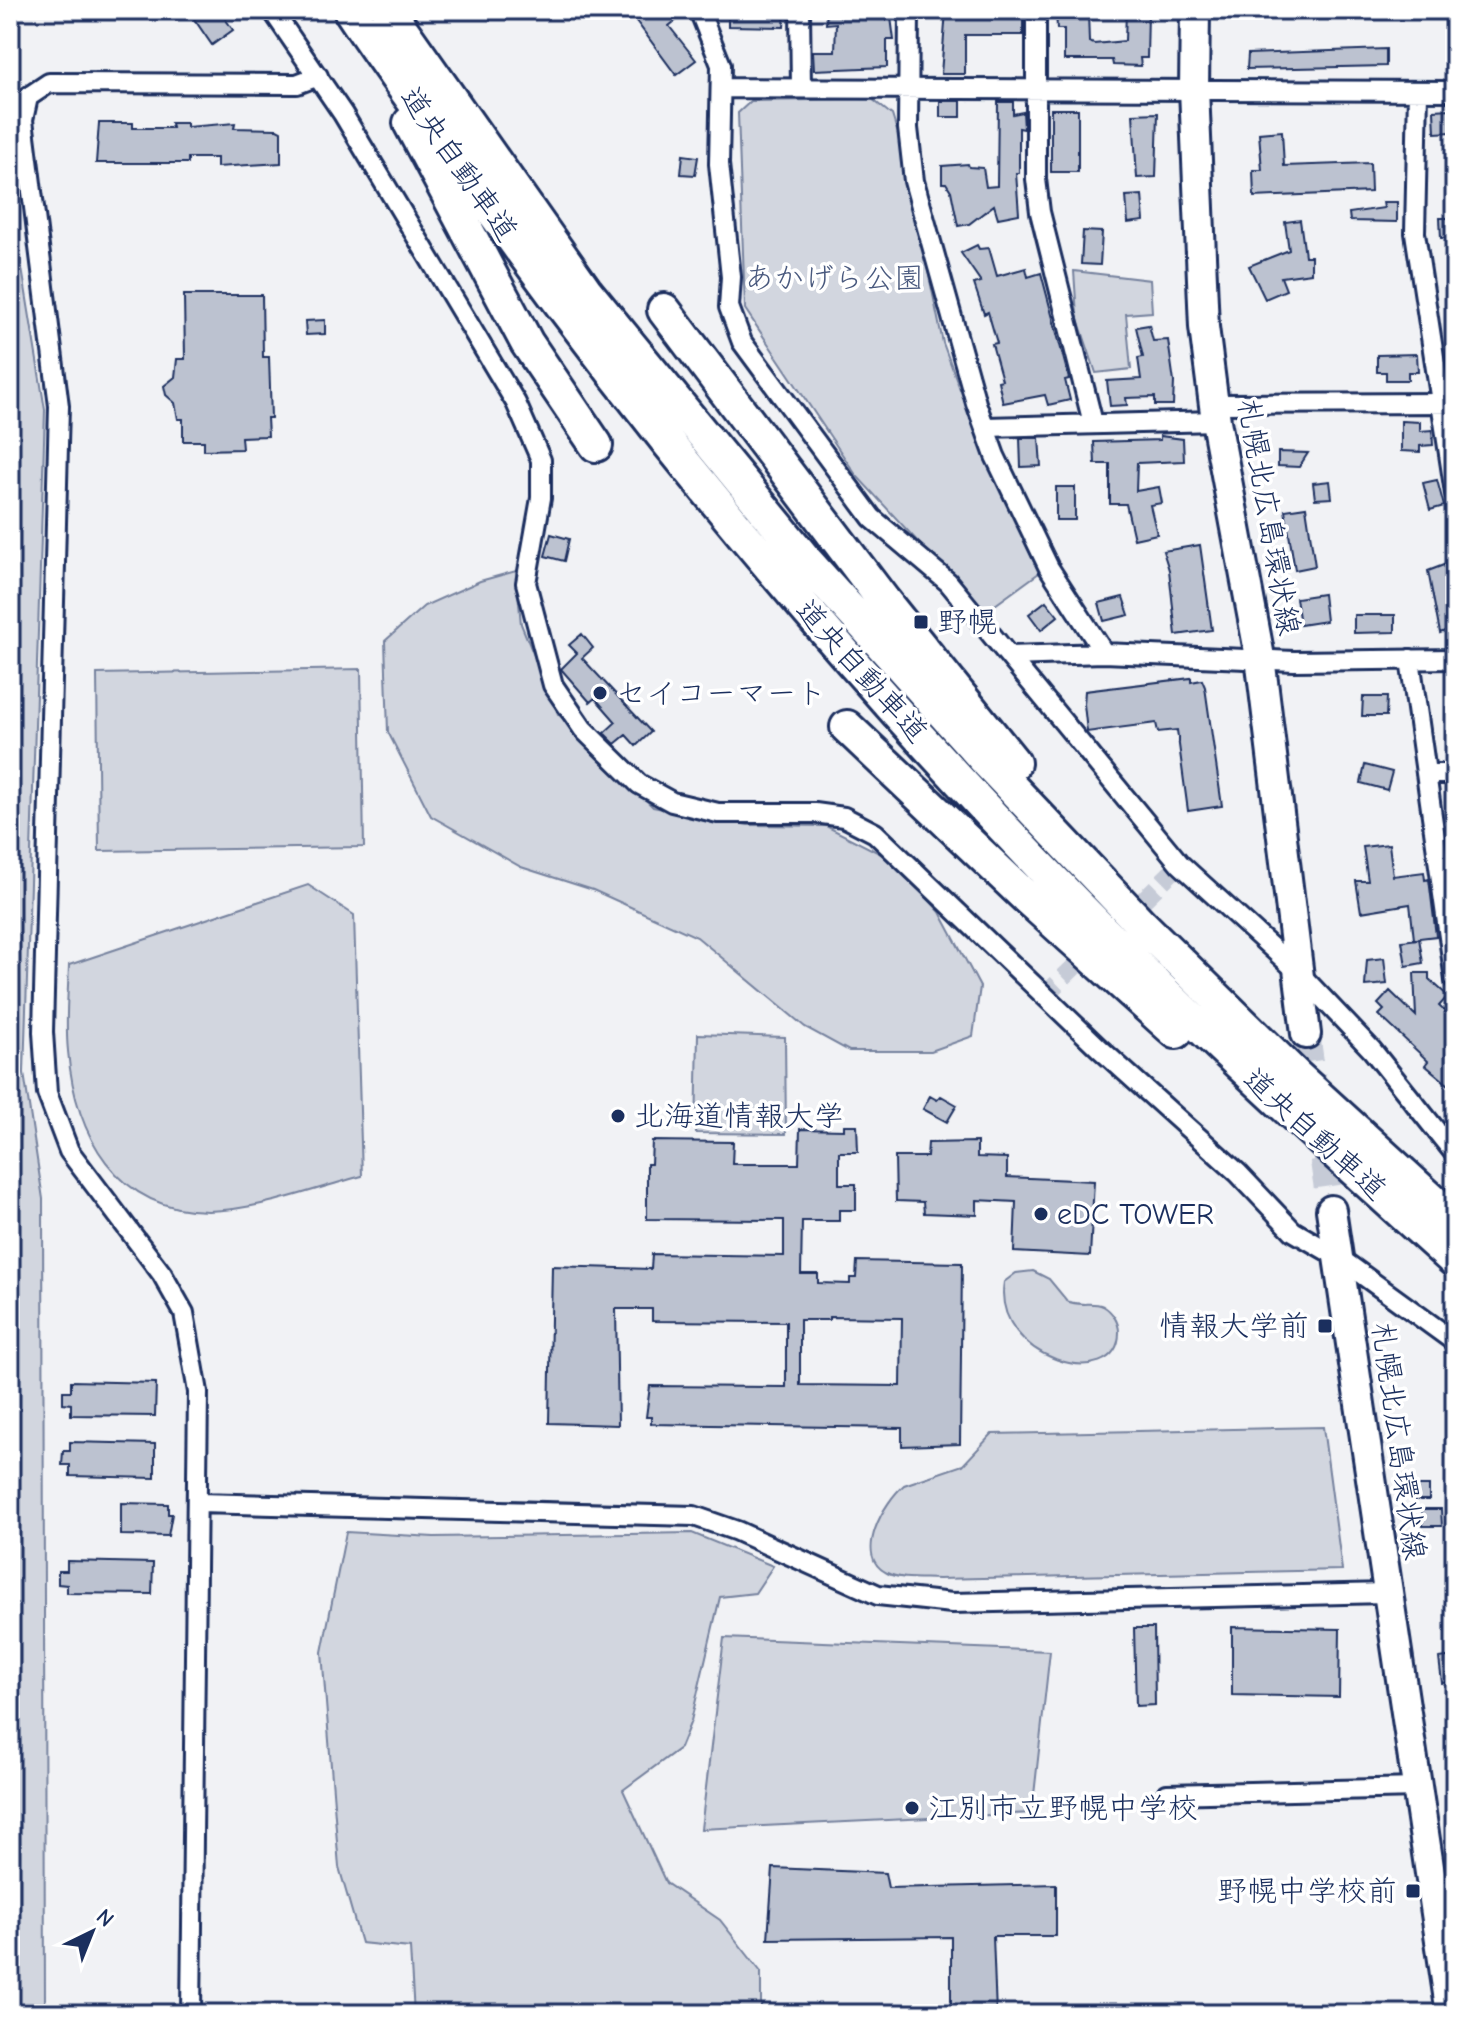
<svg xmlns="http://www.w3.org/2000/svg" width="1465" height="2024" font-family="'Comic Neue','Klee One',sans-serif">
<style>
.green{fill:#d2d6df;stroke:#76829e;stroke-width:2}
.building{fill:#bcc2d0;stroke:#1b2f5e;stroke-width:2;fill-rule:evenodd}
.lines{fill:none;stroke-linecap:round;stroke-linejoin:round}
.street-tunnel{stroke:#c6cbd7;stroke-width:18;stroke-dasharray:18 9;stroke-linecap:butt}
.primary-tunnel{stroke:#c6cbd7;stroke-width:28;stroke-dasharray:28 14;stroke-linecap:butt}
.street-casing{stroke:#1b2f5e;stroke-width:24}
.primary-casing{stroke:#1b2f5e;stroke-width:34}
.highway-casing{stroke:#1b2f5e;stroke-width:38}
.street{stroke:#fff;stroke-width:18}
.primary{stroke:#fff;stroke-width:28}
.highway{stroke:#fff;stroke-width:32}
.poi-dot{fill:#1b2f5e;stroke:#fff;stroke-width:3}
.labels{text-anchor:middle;stroke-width:7;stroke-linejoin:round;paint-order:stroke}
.street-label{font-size:30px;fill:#1b2f5e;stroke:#fff}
.park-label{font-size:30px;fill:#49597e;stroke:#fff}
.poi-label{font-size:30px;fill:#1b2f5e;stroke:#fff;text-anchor:start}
</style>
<rect width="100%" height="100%" fill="#f1f2f5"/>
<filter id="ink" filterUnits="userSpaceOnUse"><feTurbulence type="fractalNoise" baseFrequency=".0125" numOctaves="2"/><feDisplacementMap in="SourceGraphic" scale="16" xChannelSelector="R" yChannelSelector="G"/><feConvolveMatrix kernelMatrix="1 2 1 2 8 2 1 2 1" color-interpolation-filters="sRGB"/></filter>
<g filter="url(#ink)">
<path class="green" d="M872 99 892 115 903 150 943 343 980 443 1039 573 984 613 856 475 745 309 738 113 751 101Z
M10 194 45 410 24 1073 43 1199 45 2014H10Z
M1074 271 1150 280 1152 312 1126 314 1131 369 1096 373 1077 316Z
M516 571 521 624 558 714 653 807 748 825 826 826 893 860 940 912 980 987 973 1036 931 1051H849L805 1027 697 937 593 890 521 867 431 816 388 732 385 641 424 606 480 581Z
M361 669 364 847 99 851 97 674Z
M308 885 354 915 362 1176C312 1189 260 1210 208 1211 116 1211 75 1134 68 1051 65 1023 68 993 69 965Z
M698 1034 785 1037 786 1134 696 1133Z
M1033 1271 1049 1279 1067 1301C1079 1307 1093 1301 1103 1306 1112 1311 1119 1322 1119 1332 1119 1395 991 1359 1004 1282L1016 1273Z
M1323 1427 1342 1570 938 1579C923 1578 900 1580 887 1573 852 1556 885 1501 904 1485L963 1465 992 1434Z
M346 1532 434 1537 692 1533 773 1566 755 1593 720 1597 691 1721 680 1748 623 1790 666 1883 720 1920 761 1972V2014H414L410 1948 361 1943 339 1867 322 1652Z
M724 1638 1050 1651 1032 1813 701 1829Z"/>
<path class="building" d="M188 10H219L233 30 212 45Z
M628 10H673L679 18 669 26 696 60 676 75Z
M728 10H785L784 27 728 26Z
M827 10H890L894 40H887V67L814 70 813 51H835L836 23 826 24Z
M1023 10V35H965V74H941L946 11Z
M1056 10 1088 12 1089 42 1094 44 1125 41 1126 11 1148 12 1147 58H1140L1141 66 1113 65 1112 60H1064V29H1057Z
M1386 49V66L1247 69 1248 54Z
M940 101H961V117H940Z
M998 102H1013V114L1023 112 1024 129 1019 128V173H1016L1019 214 998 218 994 205 969 224 958 226 951 191 946 183H942V166L968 164 969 167 983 168 986 187 997 186Z
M1051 109H1078V172H1051Z
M1451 109 1452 132 1435 133 1434 110Z
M1158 113 1156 177 1137 178 1133 114Z
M99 123H133V128H172L171 123H187V127L235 123 234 128 277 129 281 131V163L217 167V158H188V163H96Z
M1282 131 1284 166 1370 163 1371 192 1254 197 1253 170H1262L1259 133Z
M683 155 698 157 695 175 681 174Z
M1142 195 1144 221 1128 223 1126 196Z
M1383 202H1397V222L1350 221 1349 213 1384 208Z
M1440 218H1455V238H1441Z
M1300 220 1305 256H1311V273L1281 277 1286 290 1265 299 1249 266 1289 250 1285 222Z
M1083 231 1102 232 1100 265 1081 264Z
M977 245 979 249 989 248 997 276 1026 268 1028 277 1041 273 1069 379 1065 380 1070 400 1048 405 1045 395 1003 403 998 381 1002 380 992 344 997 343 988 312 984 314 974 284 981 282 961 253Z
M184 295H262L263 357H269L271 418H267L268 436 241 437 242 449 204 450V441H183V419H178L175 403 166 395 164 386 175 377 177 359H185Z
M325 320V334L306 335 305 321Z
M1149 325 1153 341 1168 340 1174 382 1173 405H1155V397L1126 398 1127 405 1110 406 1107 381 1141 379 1138 358 1143 357 1136 327Z
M1417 354 1418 372H1408V380H1386V372H1377V355Z
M1401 421 1420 422V431L1432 430 1433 445 1420 446V452L1401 451Z
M1160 436 1183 439 1184 461 1137 463 1136 491 1159 487 1162 503 1150 505 1157 534 1134 539 1126 504H1110V464H1095L1094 442 1160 440Z
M1020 438H1039L1041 466 1021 467Z
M1278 452 1308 453 1299 467 1278 466Z
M1437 480 1444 506 1430 510 1423 483Z
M1330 481 1332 498 1315 499 1313 483Z
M1056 487H1075V520H1056Z
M1306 507 1315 566 1295 570 1285 510Z
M551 534 569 539 564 561 545 556Z
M1200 545 1212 630 1176 635 1169 570 1163 551Z
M1449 563 1455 627 1440 633 1428 571Z
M1323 594 1326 621 1300 625 1296 598Z
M1123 597 1129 615 1104 621 1099 603Z
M1046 601 1058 616 1041 630 1029 614Z
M1354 615H1395V632L1354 633Z
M582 634 593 648 582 658 651 732 636 746 626 735 615 744 604 733 616 722 595 698 590 702 561 669 577 653 569 645Z
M1191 678V682L1202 680 1205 687 1222 806 1188 811 1177 730 1158 732 1156 723 1087 732 1084 704 1085 691Z
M1363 697H1387L1386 716H1362Z
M1365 765 1392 772 1387 790 1361 783Z
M1389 844 1393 876 1424 872 1425 880 1429 879 1436 936 1419 938 1423 963 1406 966 1402 941 1418 939H1414L1410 904 1361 912 1356 881H1368L1363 847Z
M1384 958 1387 984 1365 986 1367 960Z
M1414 973H1429V979L1448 996 1439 1006 1455 1021V1090L1425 1065 1428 1061 1379 1015 1384 1010 1378 1004 1390 991 1416 1016Z
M930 1096 937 1100 941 1096 957 1105 947 1122 923 1109Z
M844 1125H857L858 1152H839V1184H856V1210H839V1221H802L801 1274H818V1283L850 1284V1278H856L857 1261 962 1263 960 1444 902 1446V1428L651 1424V1417H646L650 1386 786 1387V1322L652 1321V1309H616L618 1425 549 1423 552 1266 651 1269 652 1254 784 1256V1220L647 1219V1164H651L652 1141 733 1142 732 1164H799L800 1129 844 1130ZM829 1317 902 1318 901 1386 800 1385V1320H829Z
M977 1142V1157L1007 1158V1177L1094 1181 1090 1256 1014 1252 1016 1202 977 1200V1215L924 1213 923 1202 896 1201 895 1157H927L928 1143Z
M71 1381 156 1383 155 1416 71 1415V1404L63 1403V1391H71Z
M70 1442 155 1444V1478L70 1476V1465H62L63 1451H70Z
M1412 1486H1429V1500H1412Z
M121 1503 168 1504V1514H172L168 1536 121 1535Z
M1422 1509H1441L1442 1526H1423Z
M67 1561 153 1563 152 1594 67 1593V1585L58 1584V1571H67Z
M1232 1627 1340 1629 1339 1697 1232 1695Z
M1134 1628H1154L1155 1705 1136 1706Z
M1455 1656V1681L1442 1683 1439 1658Z
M773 1868 885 1873 888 1888 1056 1884V1936H993L996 2014H951V1937L768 1939Z"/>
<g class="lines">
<path class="street-tunnel" d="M1124 919 1180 864
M1044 996 1094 948"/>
<path class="primary-tunnel" d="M1306 1034 1331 1210"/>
<g class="street-casing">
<path id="street" d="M272 10 343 114 516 403 541 460V498L526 583 553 685 583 729 639 784 672 802 718 813H815L844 817 875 833 1099 1048 1238 1173 1293 1231 1338 1257 1455 1342
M699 10 721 65 719 164 731 277 729 307 742 342 872 518 948 582 1180 864 1296 970 1372 1050 1455 1154
M800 10 801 88
M909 10 908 128 914 181 976 403 995 456 1049 568 1104 653
M1036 10V179L1040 212 1093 423
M721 88 1455 91
M1418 91 1415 233 1455 493
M1214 404 1455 403
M985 427 1216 421
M1009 656 1104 653 1294 661 1455 659
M1410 659 1455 980
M1426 774H1455
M199 1503 694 1516 737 1531 878 1595 952 1603 1386 1593
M1167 1794 1418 1788
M191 2014 198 1392 184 1313 162 1274 69 1151 47 1093 43 1032 59 406 23 120 28 97 49 83 297 84 318 76"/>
</g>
<g class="primary-casing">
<path id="primary" d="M1195 10 1194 89 1204 327 1216 421 1260 657 1306 1034
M1331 1210 1451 2014"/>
</g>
<g class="highway-casing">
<path id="highway" d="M350 10C390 71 434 129 477 189 678 472 906 736 1153 981 1251 1077 1353 1169 1455 1261
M388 10 585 290 808 563 989 764 1142 925 1295 1075 1455 1221
M410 123 527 343 596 445
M664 310 883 600 1014 763
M847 727 1026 897 1176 1032"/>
</g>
<use href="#street" class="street"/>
<use href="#primary" class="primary"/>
<use href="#highway" class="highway"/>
</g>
</g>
<g class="poi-dot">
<rect x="913" y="614" width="16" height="16" rx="4"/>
<circle cx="600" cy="693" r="8"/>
<circle cx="618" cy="1116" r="8"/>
<circle cx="1041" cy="1214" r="8"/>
<rect x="1317" y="1318" width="16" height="16" rx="4"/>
<circle cx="912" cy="1808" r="8"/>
<rect x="1405" y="1883" width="16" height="16" rx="4"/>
</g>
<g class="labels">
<g class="street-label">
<text transform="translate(459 164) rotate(55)" y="10">道央自動車道</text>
<text transform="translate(1269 517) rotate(80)" y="10">札幌北広島環状線</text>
<text transform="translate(862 671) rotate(48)" y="10">道央自動車道</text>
<text transform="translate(1315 1134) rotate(42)" y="10">道央自動車道</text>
<text transform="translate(1399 1441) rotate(82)" y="10">札幌北広島環状線</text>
</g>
<g class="park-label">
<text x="834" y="288">あかげら公園</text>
</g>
<g class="poi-label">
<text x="937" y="632">野幌</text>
<text x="616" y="703">セイコーマート</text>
<text x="634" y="1126">北海道情報大学</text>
<text x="1057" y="1224">eDC TOWER</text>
<text x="1309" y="1336" text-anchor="end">情報大学前</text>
<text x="928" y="1818">江別市立野幌中学校</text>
<text x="1397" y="1901" text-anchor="end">野幌中学校前</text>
</g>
</g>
<rect width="1465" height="2024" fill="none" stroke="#fff" stroke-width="40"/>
<rect x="20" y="20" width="1425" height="1984" fill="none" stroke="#1b2f5e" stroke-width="3" filter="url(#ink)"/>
<g transform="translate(92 1932) rotate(43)" stroke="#ffffff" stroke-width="6" paint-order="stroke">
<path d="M0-6L14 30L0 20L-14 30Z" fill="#1b2f5e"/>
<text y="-12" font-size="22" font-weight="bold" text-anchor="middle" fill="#1b2f5e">N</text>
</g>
</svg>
